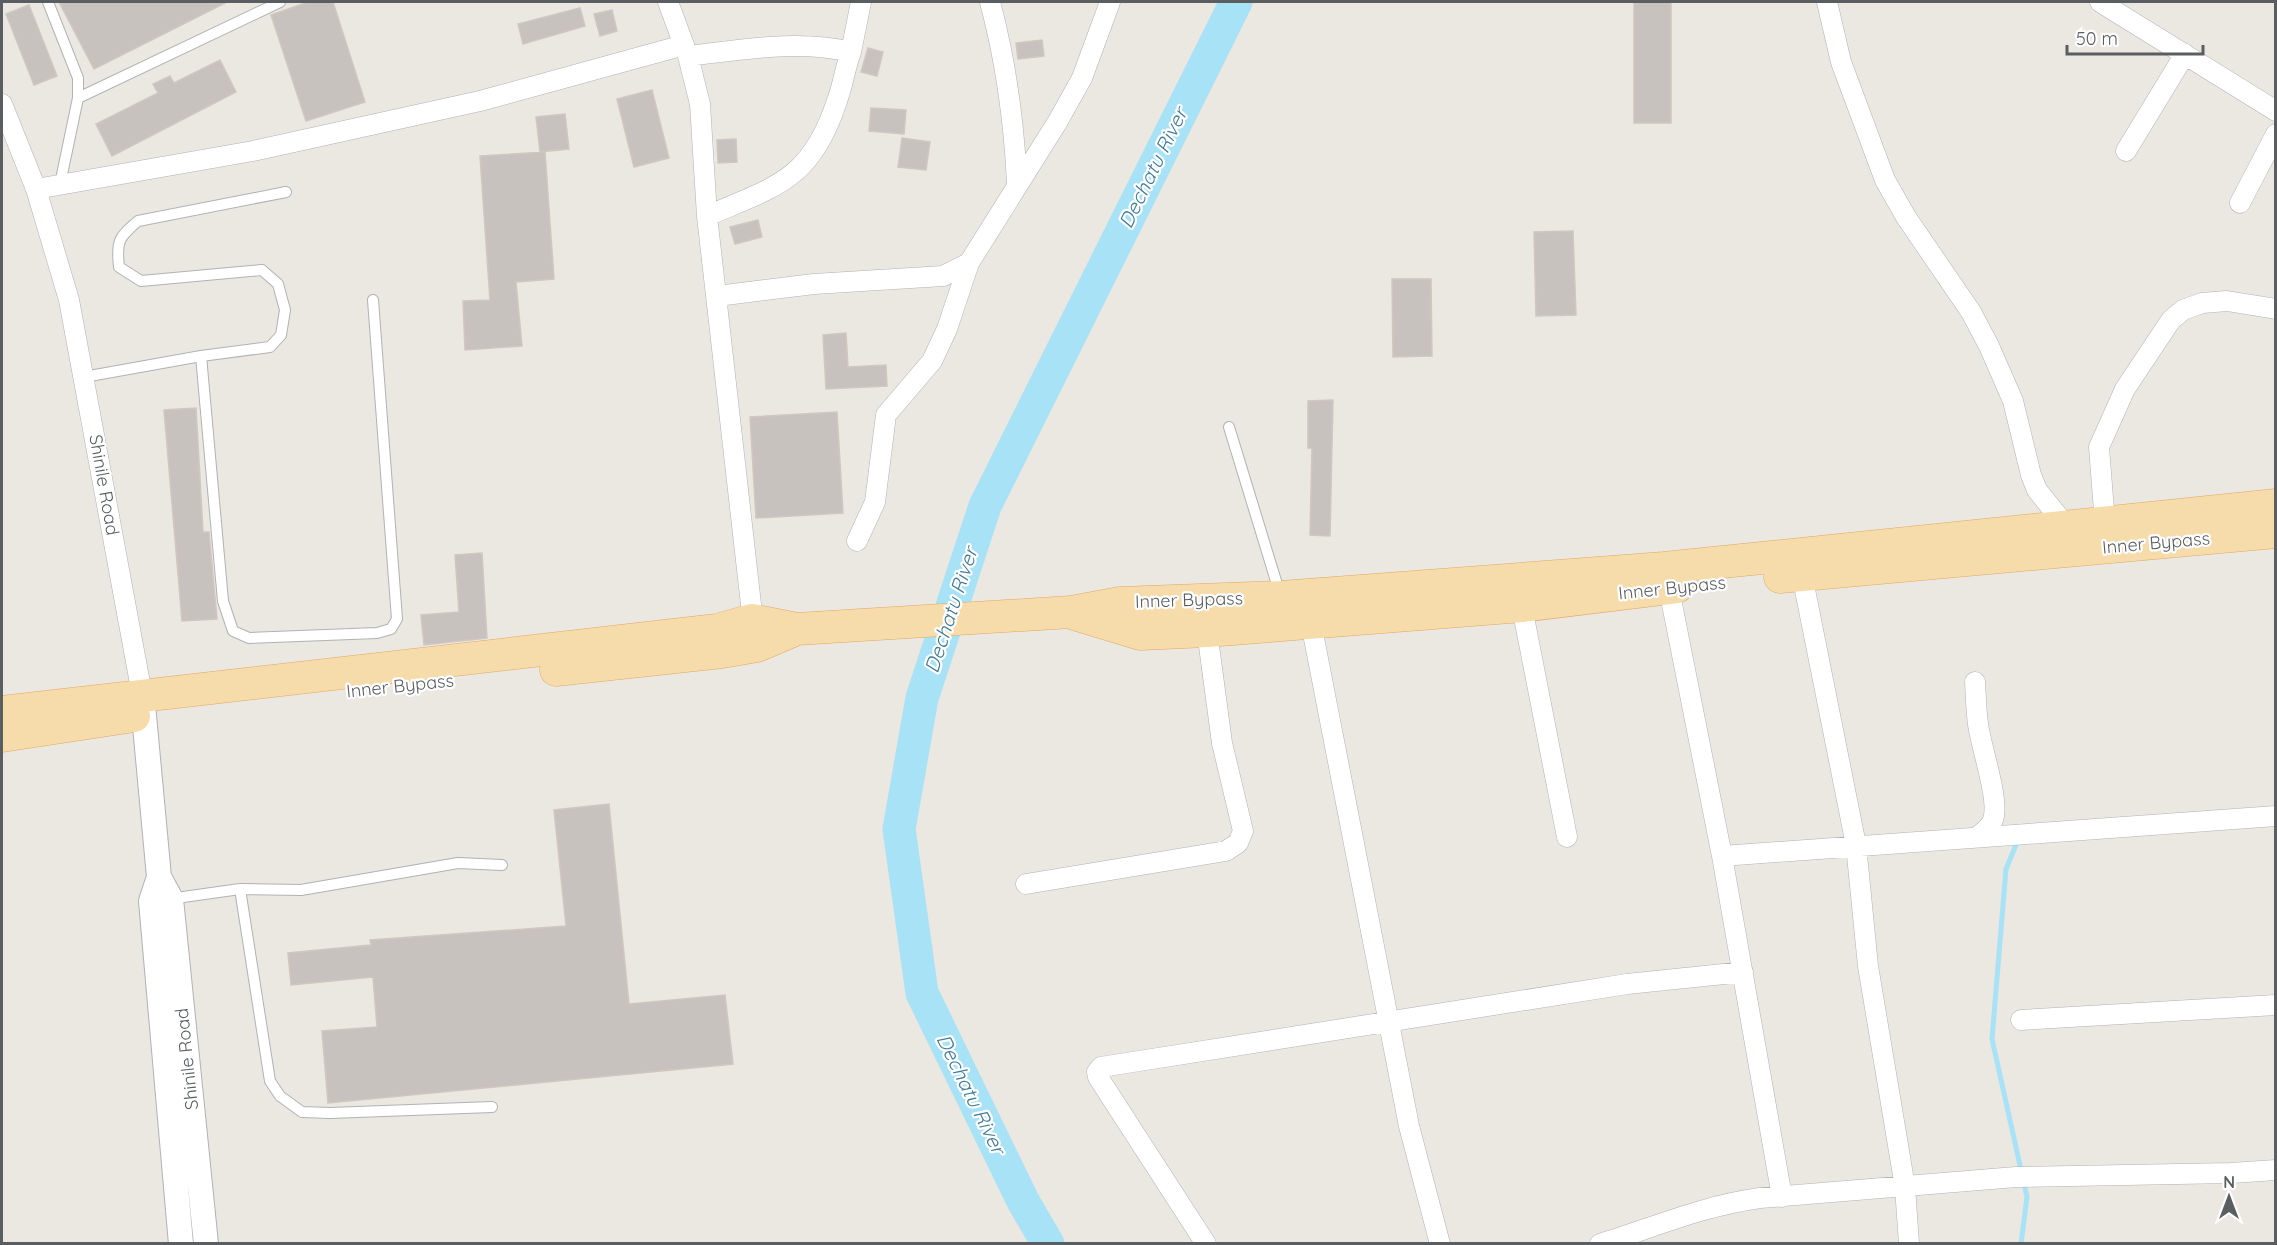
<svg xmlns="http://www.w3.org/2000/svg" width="2277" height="1245" font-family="Quicksand,sans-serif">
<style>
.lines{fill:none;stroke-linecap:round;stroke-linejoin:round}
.stream{stroke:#a7e2f6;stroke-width:5}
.river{stroke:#a7e2f6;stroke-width:33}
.building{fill:#c7c2be;stroke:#cfc8c0;stroke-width:1.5}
.service-casing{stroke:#afb3b6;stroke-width:12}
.minor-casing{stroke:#afb3b6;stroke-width:21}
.tertiary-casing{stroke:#afb3b6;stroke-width:26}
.primary-casing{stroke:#e2a763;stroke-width:33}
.service{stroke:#fff;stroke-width:10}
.minor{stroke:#fff;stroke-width:20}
.tertiary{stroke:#fff;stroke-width:24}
.primary{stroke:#f6dcab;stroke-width:32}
.labels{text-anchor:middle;stroke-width:4.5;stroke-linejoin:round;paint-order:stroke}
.street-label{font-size:18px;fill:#5a5e61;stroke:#fff}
.water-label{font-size:20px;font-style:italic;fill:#417a95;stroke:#fff}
</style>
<rect width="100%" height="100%" fill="#ebe7e1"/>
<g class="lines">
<path class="stream" d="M2016 845 2006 869 1992 1039 2027 1197 2021 1244"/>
<path class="river" d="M1048 1244 1023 1201 922 993 899 829 922 698 985 506 1236 2"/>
</g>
<path class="building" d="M59 2H227L94 69Z
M308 2H333L365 102 306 121 271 15Z
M1634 2H1671V123H1634Z
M29 5 57 76 34 85 6 14Z
M580 8 585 26 523 44 518 24Z
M612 10 617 31 600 36 594 14Z
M1042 40 1044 56 1018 59 1016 43Z
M868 48 883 52 877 76 861 72Z
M220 60 236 92 112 156 96 124 158 93 153 84 170 76 174 83Z
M652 90 669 158 634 167 617 99Z
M871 108 906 110 904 134 869 131Z
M565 114 569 149 540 152 536 117Z
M902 138 930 142 926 170 898 167Z
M736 139 737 162 718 163 717 140Z
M545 152 554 279 516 282 522 346 465 350 463 301 490 300 480 156Z
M758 220 762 237 735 244 730 227Z
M1573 231 1576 315 1536 316 1534 232Z
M1392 279H1431L1432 356 1393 357Z
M846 333 848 367 886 365 887 386 826 389 823 335Z
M1333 400 1330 536 1310 535 1312 448H1308V401Z
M196 408 203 532H209L217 619 182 621 164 410Z
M837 412 843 513 756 518 750 417Z
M482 553 487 638 424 645 421 615 459 612 455 555Z
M609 804 629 1004 725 995 733 1064 328 1103 322 1031 377 1027 373 977 291 985 288 953 371 945 370 940 566 926 554 810Z"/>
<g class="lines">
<g class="service-casing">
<path id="service" d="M48 2 78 78V98L60 184
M78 98 280 2
M201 356 223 601 233 631 249 638 377 633 391 629 397 619 373 300
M84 377 201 356 270 347 281 335 285 310 278 284 262 270 141 281 119 267C116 241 119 237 138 221L286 192
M1229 427 1280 594
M240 889 270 1081 280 1096 302 1112 330 1113 492 1107
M169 899 240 889 301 890 458 863 502 865"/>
</g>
<g class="minor-casing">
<path id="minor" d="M668 2 688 56 700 104 707 216 754 631
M990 2C1006 62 1014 121 1017 183
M1827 2 1841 62 1885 180 1906 217 1971 312 1989 346 2013 401 2031 475 2037 490 2070 531
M2100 2 2276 111
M688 56C742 50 797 39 851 52L861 2
M2 104 36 189 69 300 142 694
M2126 151 2185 54
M36 189 253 151 480 101 684 45
M2240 203 2276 134
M707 216C777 186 811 180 837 101 843 85 845 68 851 52
M717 296 814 284 943 276 969 263 1058 121 1082 78 1110 2
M2105 524 2099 447 2125 389 2171 320 2183 310 2202 303 2227 301 2276 309
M857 541 875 502 886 415 932 361 947 329 969 263
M1802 575 1856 845 1868 966 1905 1187 1909 1244
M1667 579 1722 856 1782 1197
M1520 597 1567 837
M1311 623 1409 1126 1440 1244
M1975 682C1976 696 1976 710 1978 724 1981 748 2000 800 1993 820 1990 828 1983 832 1977 837
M1722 856 2276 816
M1026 884 1226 851 1238 843 1243 831 1222 743 1207 631
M2021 1020 2276 1005
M1206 1244 1098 1077 1097 1072 1101 1067 1627 984 1743 972
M1600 1244C1655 1227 1702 1206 1760 1198L2016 1177 2231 1173 2276 1170"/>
</g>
<g class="tertiary-casing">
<path id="tertiary" d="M142 694 159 877 171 899 173 919 206 1244
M159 877 151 901 181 1244"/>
</g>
<g class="primary-casing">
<path id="primary" d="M1780 577 2276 532
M1074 614 1140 634 1207 631 1522 606 1677 587
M556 670 722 652 757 646 797 629
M2 712 717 630 752 620 797 629 1071 612 1120 603 1281 597 1664 568 2276 505
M2 736 134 716"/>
</g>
<use href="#service" class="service"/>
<use href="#minor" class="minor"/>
<use href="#tertiary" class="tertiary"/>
<use href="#primary" class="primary"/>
</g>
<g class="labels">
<g class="street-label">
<text transform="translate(104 485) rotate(80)" y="6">Shinile Road</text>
<text transform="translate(2156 543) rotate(-5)" y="6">Inner Bypass</text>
<text transform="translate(1672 588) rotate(-6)" y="6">Inner Bypass</text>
<text transform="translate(1189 600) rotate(-2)" y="6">Inner Bypass</text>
<text transform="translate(400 686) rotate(-6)" y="6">Inner Bypass</text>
<text transform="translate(187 1059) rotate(-96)" y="6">Shinile Road</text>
</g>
<g class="water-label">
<text transform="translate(1153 168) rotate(-64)" y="7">Dechatu River</text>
<text transform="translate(951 610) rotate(-72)" y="7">Dechatu River</text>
<text transform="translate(971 1094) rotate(64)" y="7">Dechatu River</text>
</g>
</g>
<rect width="2277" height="1245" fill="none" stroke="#5a5e61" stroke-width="6"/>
<g transform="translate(2229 1197)" stroke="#ffffff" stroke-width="4.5" paint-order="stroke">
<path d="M0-4.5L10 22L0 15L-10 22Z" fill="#5a5e61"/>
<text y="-9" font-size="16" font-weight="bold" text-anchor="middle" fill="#5a5e61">N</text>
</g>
<path d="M2067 45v9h136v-9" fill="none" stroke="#5a5e61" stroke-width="3"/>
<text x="2076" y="45" font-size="18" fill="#5a5e61" stroke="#ffffff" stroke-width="4.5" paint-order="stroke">50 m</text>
</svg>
